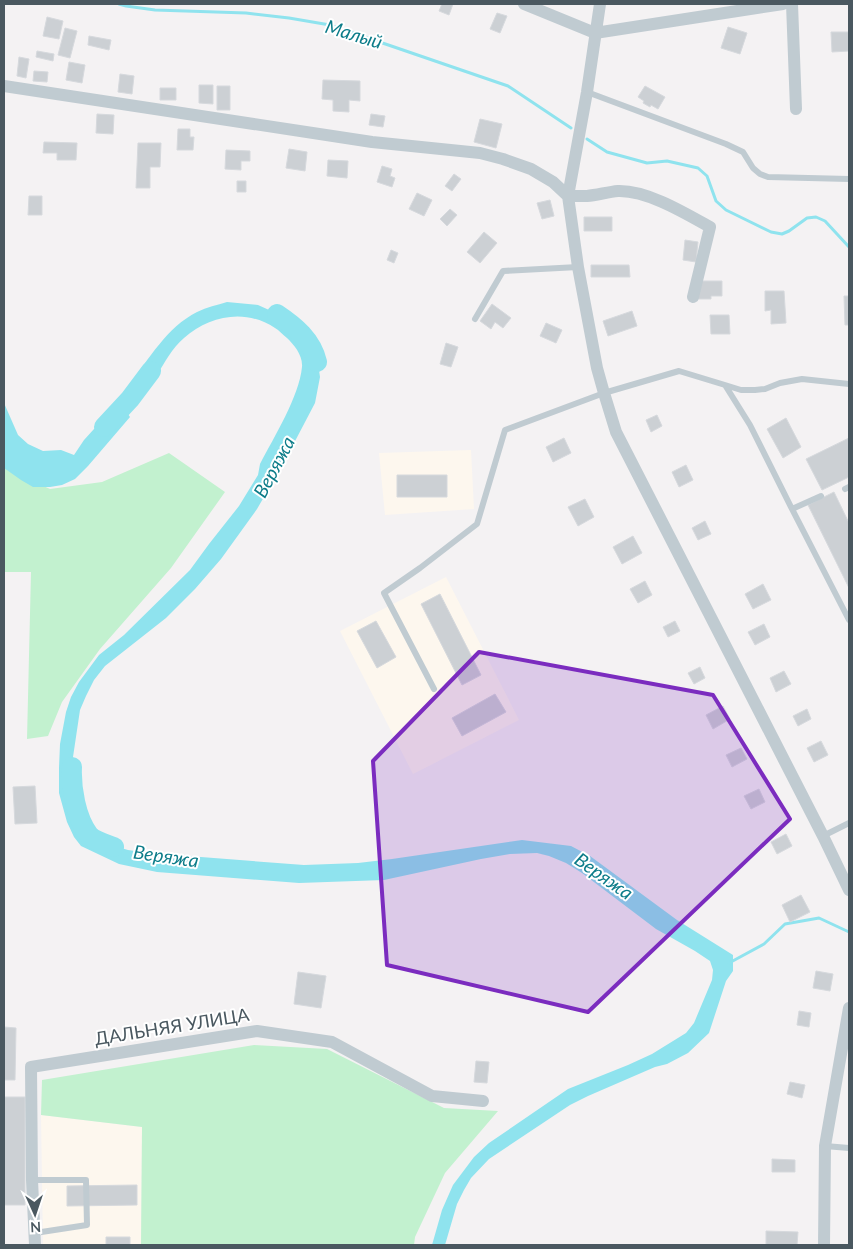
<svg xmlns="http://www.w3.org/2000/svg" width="853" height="1249" font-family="Lato,sans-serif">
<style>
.commercial{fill:#fdf7ee}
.green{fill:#c2f1cf}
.water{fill:#8fe3ee}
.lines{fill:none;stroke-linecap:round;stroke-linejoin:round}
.stream{stroke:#8fe3ee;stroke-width:3}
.river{stroke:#8fe3ee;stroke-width:20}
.building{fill:#ccd0d4;stroke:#d6d9dd}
.lane{stroke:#c0cbd1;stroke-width:6}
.street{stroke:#c0cbd1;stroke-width:12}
.marked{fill:#7b2cbf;fill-opacity:0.2;stroke:#7b2cbf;stroke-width:4;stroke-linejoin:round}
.labels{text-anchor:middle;stroke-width:4;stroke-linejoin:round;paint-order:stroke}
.street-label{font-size:18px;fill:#4a5860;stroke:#fff}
.water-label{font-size:19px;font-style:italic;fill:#0c7c89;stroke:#fff}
</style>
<rect width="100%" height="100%" fill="#f4f2f3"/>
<path class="commercial" d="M471 450 474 509 385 515 379 453Z
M446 577 519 720 413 774 340 631Z
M41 1115 142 1127 141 1245H43Z"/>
<path class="green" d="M169 453 225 492 171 568 100 649 62 702 48 736 27 739 31 572H4V465L7 469 50 489 102 482Z
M254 1045 327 1049 444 1108 498 1111 445 1173 415 1237 414 1245H141L142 1127 41 1115 42 1080Z"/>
<path class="water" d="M227 302 258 305 278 314 298 330 316 350 320 377 315 403 282 466 257 509 221 559 195 589 166 618 105 666 94 680 86 696 80 710 73 757 72 777 73 796 80 815 88 834 96 839 107 844 128 850 149 853 304 865 358 863 392 859 522 840 571 846 590 856 677 920 733 955V971L726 981 709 1033 688 1053 667 1064 655 1067 588 1096 570 1105 489 1159 471 1178 464 1190 457 1204 445 1245H432L442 1210 453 1185 474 1157 489 1143 568 1089 628 1065 652 1054 686 1033 694 1023 712 980 713 970 710 961 695 951 656 929 582 873 566 863 549 856 537 853 510 854 481 859 384 880 299 883 157 872 119 864 81 846 74 837 67 822 59 793V768L60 744 66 712 71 697 79 682 99 655 124 635 190 570 209 544 239 506 258 475 260 464C274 437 299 397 302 367 303 355 294 345 287 338 283 335 279 330 275 328 245 308 209 316 184 338 172 348 165 362 157 375 151 383 144 391 138 398L129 385C149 359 167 327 197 312 207 307 217 305 227 302Z
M4 403 18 435 28 444 43 451 61 450 74 455 84 440 104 418 120 403 130 417 88 466 75 479 62 485 50 487H33L21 480 4 468Z"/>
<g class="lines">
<path class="stream" d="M119 4 126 6 155 10 246 13 289 18 330 25 508 86 571 128
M587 139 607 152 647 163 667 161 698 168 707 176 716 201 726 210 771 232 782 234 789 231 807 218 816 217 825 221 849 247
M729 963 764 944 785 924 819 918 849 932"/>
<path class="river" d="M277 314C295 326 312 340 317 362
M104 427 130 399 151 371
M72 767C71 788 76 818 89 835 94 841 106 844 114 847"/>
</g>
<path class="building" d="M442 4H453L449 15 439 11Z
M497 13 507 16 500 33 490 29Z
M47 17 63 21 59 39 43 36Z
M728 27 747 33 740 54 721 48Z
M65 28 77 31 70 58 58 55Z
M831 32H849V51L832 52Z
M89 36 111 40 109 50 88 45Z
M37 51 54 54 53 61 36 57Z
M19 57 29 59 26 78 17 76Z
M69 62 85 65 82 83 66 80Z
M34 71 48 72 47 82 33 81Z
M120 74 134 76 132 94 118 92Z
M323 80 360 81V101L349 100V112L333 111V100L322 99Z
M199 85H213V104L199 103Z
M217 86H230V110H217Z
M645 86 665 97 658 109 651 105 650 107 643 103 644 101 638 97Z
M160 88H176V100H160Z
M97 114 114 115 113 134 96 133Z
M371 114 385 116 383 127 369 125Z
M480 119 502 124 496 148 474 142Z
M178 129H190V137H194L193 150H177Z
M44 142 77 143 76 160H57V153H43Z
M138 143H161L160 167H150V188H136Z
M289 149 307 152 305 171 286 168Z
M226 150 250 151V161H241V170L225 169Z
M328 160 348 161 347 178 327 176Z
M382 166 392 169 390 176 395 178 392 187 377 182Z
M454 174 461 179 452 191 445 186Z
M237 181H246V192H237Z
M417 193 432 200 424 216 409 209Z
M29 196H42V215H28Z
M550 200 554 216 542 219 537 203Z
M450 209 457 215 447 226 440 219Z
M584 217H612V231H584Z
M484 232 497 243 480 263 467 252Z
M685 240 698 242 696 262 683 260Z
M391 250 398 253 394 263 387 260Z
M591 265H629L630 277H591Z
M698 281H722V296H711V299H698Z
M765 291H784L786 323 771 324V310L765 311Z
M844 296H849V325H845Z
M492 304 511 318 503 328 495 322 491 329 480 321Z
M632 311 637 326 608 336 603 321Z
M710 315H729L730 334H711Z
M546 323 562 330 556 343 540 336Z
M446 343 458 347 451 367 440 364Z
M657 415 662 426 651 432 646 420Z
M786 418 801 447 783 458 767 429Z
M564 438 571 453 553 462 546 447Z
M849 438V477L822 490 806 459Z
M686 465 693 480 679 487 672 472Z
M397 475H447V497H397Z
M834 492 849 523V588L808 505Z
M585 499 594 517 578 526 568 507Z
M705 521 711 534 698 540 692 528Z
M633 536 642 553 622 564 613 547Z
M645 581 652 595 638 603 630 589Z
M763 584 771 600 753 609 745 594Z
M440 594 481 675 462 685 421 604Z
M376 621 396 657 377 668 357 631Z
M675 621 680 631 668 637 663 627Z
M764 624 770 637 755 645 748 632Z
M700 667 705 678 694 684 688 673Z
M784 671 791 684 776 692 770 678Z
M495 694 506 712 462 736 452 718Z
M723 706 730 719 713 729 706 715Z
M807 709 811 719 798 726 793 716Z
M821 741 828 755 814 762 807 748Z
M741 748 747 759 732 767 726 755Z
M35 786 37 823 15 824 13 787Z
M759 789 765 802 751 809 744 796Z
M786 834 792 846 777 854 771 842Z
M801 895 810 912 790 922 782 905Z
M816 971 833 974 830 991 813 988Z
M298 972 326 976 321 1008 294 1004Z
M799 1011 811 1013 809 1027 797 1025Z
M4 1027 16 1028 15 1080H4Z
M476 1061 489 1062 487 1083 474 1082Z
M790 1082 805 1085 802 1098 787 1094Z
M4 1097H25V1205H4Z
M772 1159 795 1160V1172H772Z
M137 1185V1205L67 1206V1186Z
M766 1231 798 1232 797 1245H766Z
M106 1237H130V1245H106Z"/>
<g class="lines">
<path class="lane" d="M587 92 726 144 743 152 753 168 760 174 768 177 849 179
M475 319 503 271 578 267
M725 385 741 390H755L765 389 780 383 802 379 849 384
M845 489 849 487
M792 509 849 620
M434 689 384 593 420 568 477 524 505 430 604 393 679 371 725 385 750 425 792 509 821 496
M823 836 849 823
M825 1146 849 1148
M32 1180H86L87 1225 35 1233"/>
<path class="street" d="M524 4 595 33 783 4
M600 4 587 92 568 196 578 267 597 368 604 393 616 432 823 836 849 890
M792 4 796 109
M4 86 372 142 480 153 503 159 531 169 553 182 568 196C574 196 581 196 587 196 597 195 608 192 618 191 647 190 685 213 710 227L693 297
M35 1245 32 1180 31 1067 257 1031 332 1042 432 1096 483 1101
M824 1245 825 1146 849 1008"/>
</g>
<path class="marked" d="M479 652 713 695 790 819 588 1012 387 965 373 761Z"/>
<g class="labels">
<g class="street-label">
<text transform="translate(172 1027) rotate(-9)" y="6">ДАЛЬНЯЯ УЛИЦА</text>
</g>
<g class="water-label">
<text transform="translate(354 34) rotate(17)" y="7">Малый</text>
<text transform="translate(274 467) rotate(-62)" y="7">Веряжа</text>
<text transform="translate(166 856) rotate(8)" y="7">Веряжа</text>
<text transform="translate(604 876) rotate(35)" y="7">Веряжа</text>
</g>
</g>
<rect width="853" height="1249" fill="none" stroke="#4a5860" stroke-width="10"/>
<g transform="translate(35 1214) rotate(177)" stroke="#ffffff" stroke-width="4" paint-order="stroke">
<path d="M0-4L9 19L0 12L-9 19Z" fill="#4a5860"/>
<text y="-8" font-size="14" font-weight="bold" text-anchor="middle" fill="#4a5860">N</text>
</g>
</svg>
